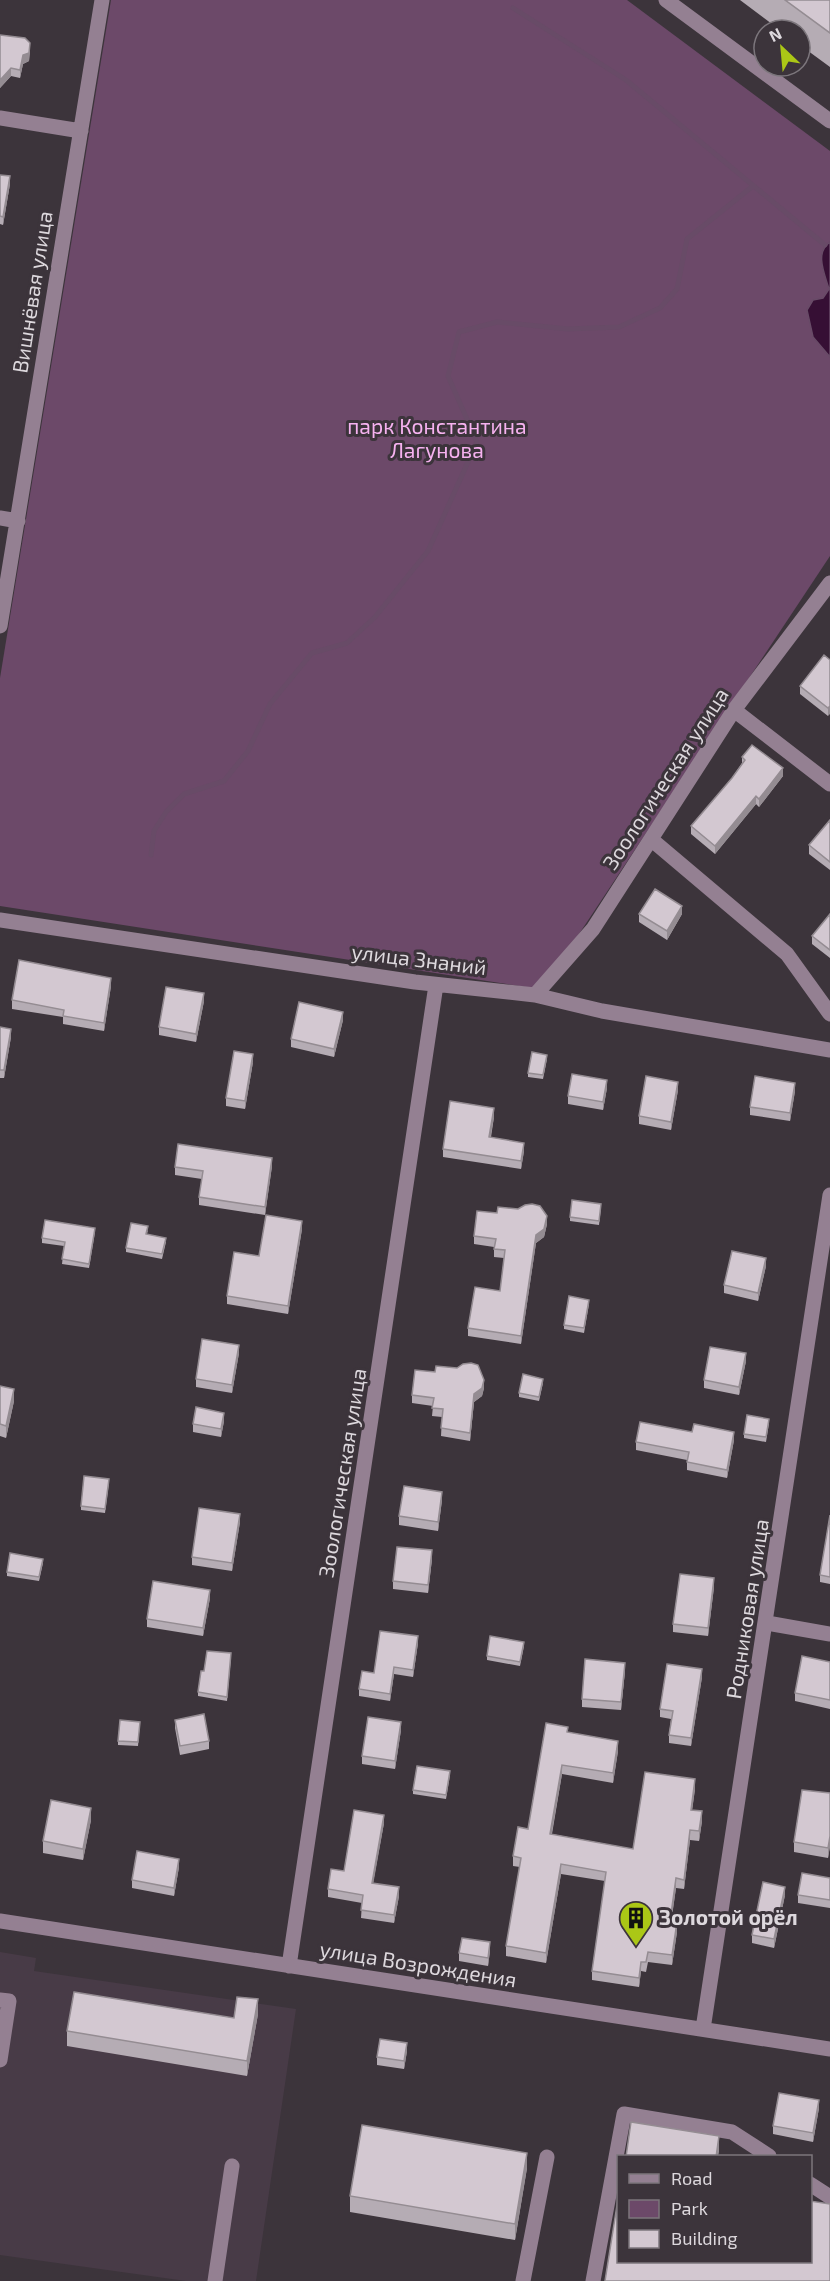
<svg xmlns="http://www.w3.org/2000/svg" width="830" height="2281" font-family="'Exo 2',sans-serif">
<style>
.built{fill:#483b47}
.green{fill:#6c4969}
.water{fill:#360f34;stroke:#684b67;stroke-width:1.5}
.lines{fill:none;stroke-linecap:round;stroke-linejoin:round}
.stream{stroke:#684b67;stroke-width:5}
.minor{stroke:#948092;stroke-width:15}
.wall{fill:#b5acb4}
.shaded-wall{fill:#948c92}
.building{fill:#d3c8d1;stroke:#948c92;stroke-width:1.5}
.labels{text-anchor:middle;stroke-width:6;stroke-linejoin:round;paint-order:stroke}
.street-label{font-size:21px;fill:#ddd8dd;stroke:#3c343b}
.park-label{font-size:21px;fill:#f6b2f0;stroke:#3c343b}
.poi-label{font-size:21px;font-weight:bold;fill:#ddd8dd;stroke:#3c343b;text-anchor:start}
</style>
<rect width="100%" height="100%" fill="#3c343b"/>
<path class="built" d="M0 1952 36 1958 34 1971 296 2009 256 2281H186L0 2255Z"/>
<path class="green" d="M111 0H627L830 151V556L573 943 532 988 0 906V678Z"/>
<path class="water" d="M830 242V357L813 337 807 310 813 300 823 298 829 289C825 275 814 252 830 242Z"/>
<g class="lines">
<path class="stream" d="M513 8 626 80 825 245
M151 855 154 831 166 812 184 794 224 781 248 751 270 704 312 653 347 643 375 617 428 551 477 442 448 376 459 332 497 322 568 329 619 327 660 308 677 289 687 239 753 186"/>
<path class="minor" d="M666 0 830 121
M0 118 81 131
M0 518 18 521
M0 626 102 0
M734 710 830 784
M652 840 787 954 830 1014
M0 920 415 982 535 995 602 1011 830 1050
M535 995 593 929 734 710 830 583
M767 1623 830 1634
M0 1921 830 2049
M289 1966 436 985
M0 2000 9 2001 0 2060
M703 2029 830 1195
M810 2184 830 2197
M215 2281 232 2166
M523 2281 547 2157
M593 2281 624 2114 732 2132 769 2156"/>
</g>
<path class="wall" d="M740 0H830V67L800 45V30H780Z
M0 35 30 51 29 61 23 64 20 78 11 76 0 88Z
M0 175 10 184 3 225 0 224Z
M830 660 828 716 800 694V686Z
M742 757 783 776 759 807 756 804 715 854 691 834V826L732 778 742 763Z
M830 820V870L809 854V845Z
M639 914H682L667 940 639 922Z
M830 914V958L812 944V936Z
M111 986 104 1031 63 1024V1017L12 1009V1000Z
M204 1001 196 1042 159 1035V1027Z
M343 1020 334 1057 291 1047V1039Z
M0 1027 11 1037 4 1078H0Z
M547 1059 543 1079 528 1077V1073Z
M253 1062 245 1109 226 1106V1098Z
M607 1088 603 1110 568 1104V1096Z
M678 1090 671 1130 639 1124V1116Z
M795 1091 790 1121 750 1115V1107Z
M494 1117 491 1137 524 1151 521 1169 443 1157V1149Z
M272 1166 265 1215 199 1205V1197L202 1179 175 1175V1167Z
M601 1208 599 1225 570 1221V1217Z
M518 1209 547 1224 544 1237 536 1243 521 1344 468 1336V1328L500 1291 504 1258 494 1257V1247L474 1244V1236L497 1213Z
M302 1229 288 1314 227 1304V1296L259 1256Z
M148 1230 147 1234 166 1242 162 1259 126 1252V1248Z
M95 1232 89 1268 62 1264 64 1246 42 1243V1238Z
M766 1266 758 1301 724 1293V1285Z
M589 1304 584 1333 564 1329V1325Z
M239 1353 232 1393 196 1387V1379Z
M746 1361 739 1395 704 1388V1380Z
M543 1383 539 1401 519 1397V1393Z
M0 1386 14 1401 6 1438 0 1436Z
M484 1388 482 1396 474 1402 470 1441 441 1436 442 1417 432 1416 433 1406 412 1403V1395Z
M224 1421 221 1437 193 1432V1424Z
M769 1423 766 1442 744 1438V1434Z
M734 1440 727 1478 687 1470V1460L636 1450V1442Z
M109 1483 105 1513 81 1510V1506Z
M442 1500 438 1531 399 1525V1516Z
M830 1515V1584L820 1582V1575Z
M240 1522 232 1571 192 1565V1557Z
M432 1559 428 1593 393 1589V1581Z
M43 1563 39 1581 7 1576V1572Z
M714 1587 708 1636 673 1632V1624Z
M210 1598 203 1636 147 1627V1619Z
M418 1643 413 1677 394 1674 390 1701 359 1696V1689L374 1673Z
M524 1646 520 1666 487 1660V1656Z
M231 1658 227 1701 198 1696V1692L204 1671Z
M830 1662V1709L795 1701V1693Z
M625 1671 621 1710 582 1707V1699Z
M702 1677 691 1746 669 1743V1735L671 1719 660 1717V1709Z
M175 1720 209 1741V1749L180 1755 175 1728Z
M140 1722 138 1746 118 1745V1741Z
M401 1730 395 1769 362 1764V1756Z
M568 1732 618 1751 613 1783 562 1774 552 1834 633 1849 695 1789 692 1810 702 1821 699 1841 690 1840 684 1889 676 1888 671 1922 677 1932 672 1965 648 1962 646 1972 641 1971 639 1987 592 1980V1971L605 1881 561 1874 546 1963 506 1956V1946L520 1867 513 1866V1856L528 1829Z
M450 1775 446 1799 413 1794V1790Z
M830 1793V1846L828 1858 794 1852V1842Z
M91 1820 83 1860 43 1853V1841Z
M384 1823 373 1883 399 1896 394 1923 361 1918 362 1903 328 1897V1889Z
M179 1867 174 1896 132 1888V1880Z
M830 1878V1908L798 1903V1895Z
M785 1895 774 1948 752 1943V1935Z
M490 1951 488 1966 459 1961V1953Z
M258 2014 247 2076 67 2046V2031L234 2018Z
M407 2051 404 2069 377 2065V2057Z
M819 2108 813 2142 773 2134V2126Z
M527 2168 515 2240 350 2212V2196Z"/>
<path class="shaded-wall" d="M30 43 29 61 23 64 20 78V70L23 55Z
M11 68V76L0 88V80Z
M10 176V184L3 225V217Z
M830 706V714L828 716V708Z
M783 768V776L759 807V799Z
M756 796V804L715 854V846Z
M682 906V914L667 940V931Z
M111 978V986L104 1031V1023Z
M204 993V1001L196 1042V1034Z
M343 1012V1020L334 1057V1049Z
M11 1029V1037L4 1078V1070Z
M253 1054V1062L245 1109V1101Z
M607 1080V1088L603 1110V1102Z
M678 1082V1090L671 1130V1122Z
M795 1083V1091L790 1121V1113Z
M494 1108V1117L489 1145V1137Z
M524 1143V1151L521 1169V1161Z
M272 1158V1166L265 1215V1207Z
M547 1216V1224L544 1237 536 1243 521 1344V1336L536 1235Z
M302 1221V1229L288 1314V1306Z
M766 1258V1266L758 1301V1293Z
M239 1345V1353L232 1393V1385Z
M746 1353V1361L739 1395V1387Z
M484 1380V1388L482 1396 474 1402 470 1441V1433L474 1394Z
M14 1389V1401L6 1438V1426Z
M224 1413V1421L221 1437V1429Z
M734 1432V1440L727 1478V1470Z
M442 1492V1500L438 1531V1522Z
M240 1514V1522L232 1571V1563Z
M432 1550V1559L428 1593V1585Z
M714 1578V1587L708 1636V1628Z
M210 1590V1598L203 1636V1628Z
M418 1636V1643L413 1677V1670Z
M625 1663V1671L621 1710V1702Z
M394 1667V1674L390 1701V1694Z
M702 1669V1677L691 1746V1738Z
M401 1722V1730L395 1769V1761Z
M618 1741V1751L613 1783V1773Z
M562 1765V1774L550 1843V1834Z
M695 1779V1789L691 1819V1810Z
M91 1808V1820L83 1860V1849Z
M702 1811V1821L699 1841V1831Z
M384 1815V1823L372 1891V1883Z
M690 1830V1840L684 1889V1880Z
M830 1836V1846L828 1858V1848Z
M179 1859V1867L174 1896V1888Z
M561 1864V1874L546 1963V1953Z
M676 1878V1888L670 1931V1921Z
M399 1887V1896L394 1923V1915Z
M785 1887V1895L774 1948V1939Z
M677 1922V1932L672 1965V1955Z
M490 1942V1951L488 1966V1958Z
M641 1962V1971L639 1987V1978Z
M258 1999V2014L247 2076V2061Z
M407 2043V2051L404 2069V2061Z
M819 2100V2108L813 2142V2133Z
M719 2136V2152L718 2157H716Z
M527 2153V2168L515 2240V2224Z"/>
<path class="building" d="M785 0H830V33Z
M0 35 25 38 30 43 29 53 23 55 20 70 11 68 0 80Z
M0 175 10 176 3 217 0 216Z
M824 655 830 660V706L828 708 800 686Z
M752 745 783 768 759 799 756 796 715 846 691 826 732 778 745 760 742 757Z
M830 820V862L809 845Z
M655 889 682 906 667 931 639 914Z
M830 914V950L812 936Z
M19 960 111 978 104 1023 63 1016 64 1010 12 1000Z
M166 987 204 993 196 1034 159 1027Z
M299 1002 343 1012 334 1049 291 1039Z
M0 1027 11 1029 4 1070H0Z
M234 1051 253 1054 245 1101 226 1098Z
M532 1052 547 1055 543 1075 528 1073Z
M572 1074 607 1080 603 1102 568 1096Z
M646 1076 678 1082 671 1122 639 1116Z
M755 1076 795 1083 790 1113 750 1107Z
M450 1101 494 1108 489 1137 524 1143 521 1161 443 1149Z
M178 1144 272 1158 265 1207 199 1197 203 1171 175 1167Z
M572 1200 601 1204 599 1221 570 1217Z
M532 1204 540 1206 547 1216 544 1229 536 1235 521 1336 468 1328 475 1287 500 1291 505 1250 494 1249 496 1239 474 1236 477 1211 497 1213 498 1207 518 1209 525 1205Z
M266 1215 302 1221 288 1306 227 1296 234 1252 259 1256Z
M45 1220 95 1228 89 1264 62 1259 65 1242 42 1238Z
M131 1223 148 1226 146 1234 166 1238 162 1254 126 1248Z
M732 1251 766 1258 758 1293 724 1285Z
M569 1296 589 1300 584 1328 564 1325Z
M202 1339 239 1345 232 1385 196 1379Z
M710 1347 746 1353 739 1387 704 1380Z
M471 1363 478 1365 484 1380 482 1388 474 1394 470 1433 441 1428 443 1409 432 1408 434 1398 412 1395 415 1370 435 1372 436 1366 457 1368 463 1364Z
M523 1374 543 1379 539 1397 519 1393Z
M0 1386 14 1389 6 1426 0 1424Z
M196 1407 224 1413 221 1429 193 1424Z
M747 1415 769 1419 766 1437 744 1434Z
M640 1422 692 1432 694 1424 734 1432 727 1470 687 1462 689 1452 636 1442Z
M84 1476 109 1479 105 1509 81 1506Z
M404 1486 442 1492 438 1522 399 1516Z
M199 1508 240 1514 232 1563 192 1557Z
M830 1515V1577L820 1575Z
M397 1547 432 1550 428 1585 393 1581Z
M10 1553 43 1559 39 1577 7 1572Z
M680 1574 714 1578 708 1628 673 1624Z
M153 1581 210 1590 203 1628 147 1619Z
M380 1631 418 1636 413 1670 394 1667 390 1694 359 1689 362 1671 374 1673Z
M490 1636 524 1642 520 1662 487 1656Z
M207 1651 231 1653 227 1697 198 1692 201 1671H204Z
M802 1656 830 1662V1700L795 1693Z
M585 1659 625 1663 621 1702 582 1699Z
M667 1664 702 1669 691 1738 669 1735 673 1711 660 1709Z
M204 1714 209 1741 180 1746 175 1720Z
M368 1717 401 1722 395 1761 362 1756Z
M120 1720 140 1722 138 1742 118 1741Z
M546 1723 568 1727 567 1732 618 1741 613 1773 562 1765 550 1834 633 1849 645 1772 695 1779 691 1810 702 1811 699 1831 690 1830 684 1880 676 1878 670 1921 677 1922 672 1955 648 1952 646 1962H641L639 1978 592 1971 606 1872 561 1864 546 1953 506 1946 521 1858 513 1856 518 1827 528 1829Z
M417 1766 450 1771 446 1795 413 1790Z
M802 1790 830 1793V1836L828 1848 794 1842Z
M51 1800 91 1808 83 1849 43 1841Z
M354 1810 384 1815 372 1883 399 1887 394 1915 361 1910 363 1895 328 1889 331 1869 344 1871Z
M137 1851 179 1859 174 1888 132 1880Z
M802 1873 830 1878V1900L798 1895Z
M763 1882 785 1887 774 1939 752 1935Z
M462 1938 490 1942 488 1958 459 1953Z
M74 1992 234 2018 237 1997 258 1999 247 2061 67 2031Z
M380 2039 407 2043 404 2061 377 2057Z
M779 2093 819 2100 813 2133 773 2126Z
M631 2122 719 2136 716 2157H626Z
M362 2125 527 2153 515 2224 350 2196Z
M618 2199V2262H810V2201L830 2204V2281H605Z"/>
<defs>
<g id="building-pin" transform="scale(1.725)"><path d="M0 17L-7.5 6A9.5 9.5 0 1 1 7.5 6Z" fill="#abc716" stroke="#3c343b"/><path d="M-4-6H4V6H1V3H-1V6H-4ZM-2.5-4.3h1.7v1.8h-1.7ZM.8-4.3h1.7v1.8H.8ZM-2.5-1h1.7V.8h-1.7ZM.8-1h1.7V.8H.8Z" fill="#111"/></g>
</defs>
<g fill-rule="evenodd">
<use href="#building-pin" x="636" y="1918"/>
</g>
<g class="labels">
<g class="street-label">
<text transform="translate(33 292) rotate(-81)" y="7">Вишнёвая улица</text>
<text transform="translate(666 779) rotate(-57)" y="7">Зоологическая улица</text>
<text transform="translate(419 960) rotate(7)" y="7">улица Знаний</text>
<text transform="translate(343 1473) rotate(-81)" y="7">Зоологическая улица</text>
<text transform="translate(748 1609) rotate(-81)" y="7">Родниковая улица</text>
<text transform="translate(418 1965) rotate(9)" y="7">улица Возрождения</text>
</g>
<g class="park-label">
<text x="437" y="434">парк Константина<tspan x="437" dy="24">Лагунова</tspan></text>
</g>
<g class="poi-label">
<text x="659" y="1925">Золотой орёл</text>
</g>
</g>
<rect x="617" y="2155" width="195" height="108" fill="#3c343b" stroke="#7c767c" stroke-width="1.5"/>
<rect x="629" y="2174" width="30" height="9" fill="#948092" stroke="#7c767c" stroke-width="1.5"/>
<text x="671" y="2185" font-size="18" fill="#ddd8dd">Road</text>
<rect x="629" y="2200" width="30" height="18" fill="#6c4969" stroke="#7c767c" stroke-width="1.5"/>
<text x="671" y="2215" font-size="18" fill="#ddd8dd">Park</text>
<rect x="629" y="2230" width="30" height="18" fill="#d3c8d1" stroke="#7c767c" stroke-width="1.5"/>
<text x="671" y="2245" font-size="18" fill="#ddd8dd">Building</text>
<g transform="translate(782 48) rotate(334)"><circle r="28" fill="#3c343b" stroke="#7c767c" stroke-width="1.5"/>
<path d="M0-4.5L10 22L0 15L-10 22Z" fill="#abc716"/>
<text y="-9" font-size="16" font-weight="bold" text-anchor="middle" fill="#ddd8dd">N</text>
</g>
</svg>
